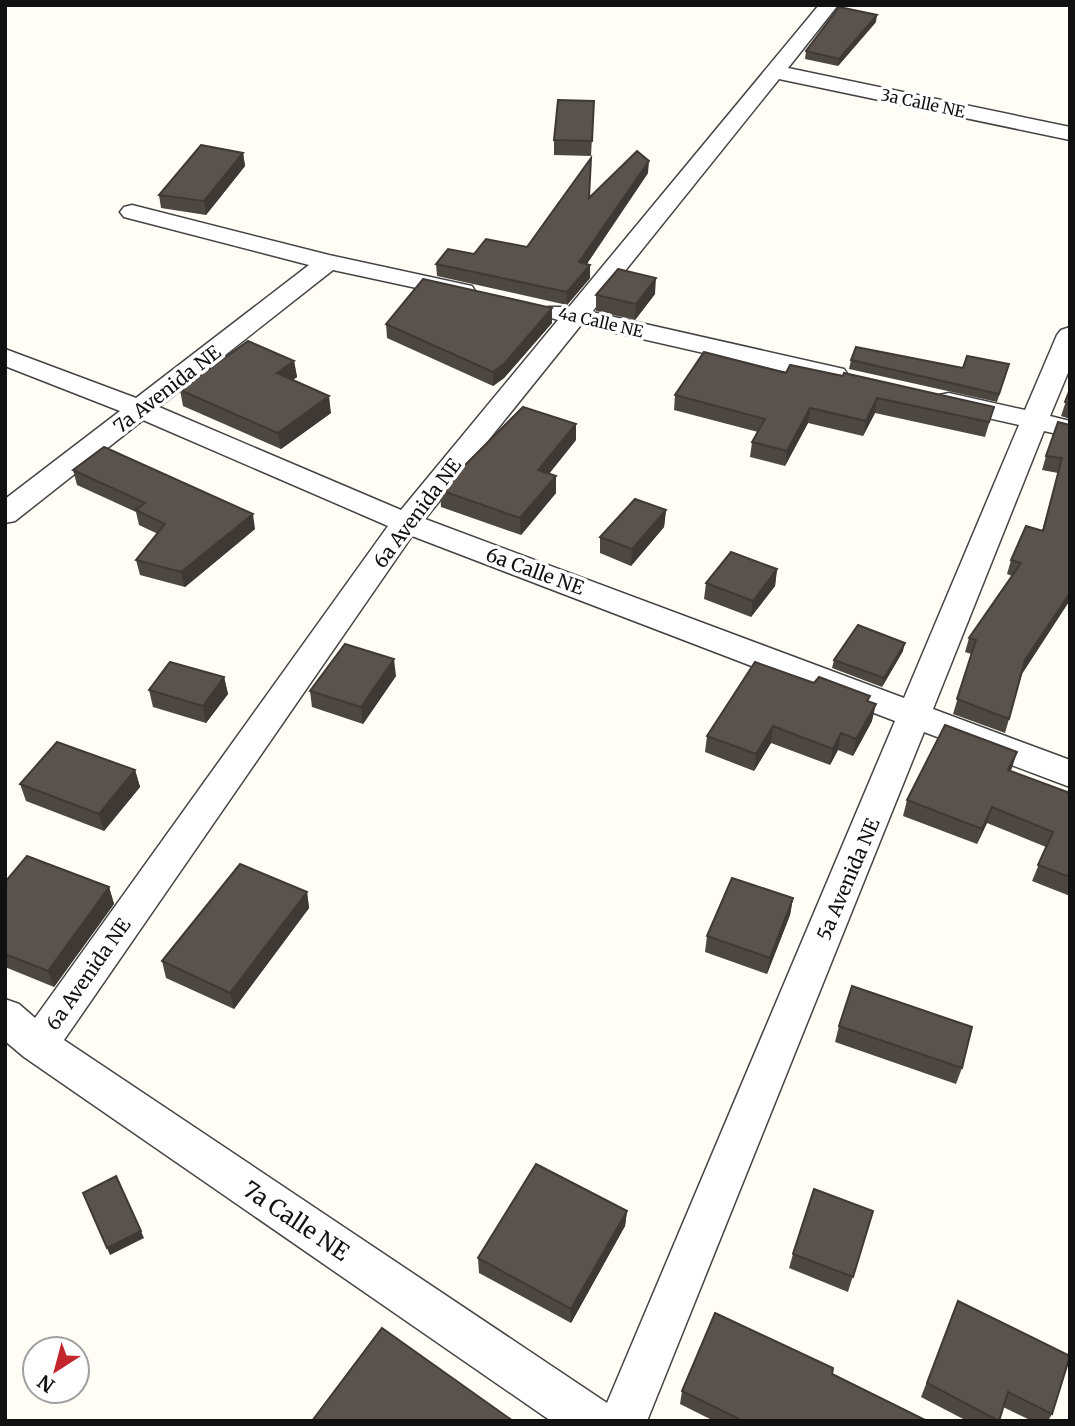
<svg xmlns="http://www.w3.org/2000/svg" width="1075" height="1426" font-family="Merriweather,serif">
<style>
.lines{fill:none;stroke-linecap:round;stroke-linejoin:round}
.minor-casing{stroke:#444;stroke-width:3}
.minor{fill:#fff;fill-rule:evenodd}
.wall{fill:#4d4742}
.shaded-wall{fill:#3f3936}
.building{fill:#5a524d;stroke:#3f3936;stroke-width:2}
.labels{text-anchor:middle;stroke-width:7;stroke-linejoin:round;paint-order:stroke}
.far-street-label{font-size:16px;fill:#111;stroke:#fff}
.street-label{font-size:19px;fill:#111;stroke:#fff}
.near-street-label{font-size:23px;fill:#111;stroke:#fff}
</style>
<rect width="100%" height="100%" fill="#fffdf5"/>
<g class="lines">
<g class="minor-casing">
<path id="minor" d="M819 5H838L788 68 1070 127V140L779 79 592 312 844 369 848 375 844 381 835 383 581 325 425 519 904 698 1019 425 939 407 936 401 939 395 949 393 1025 410 1057 335 1061 330 1070 327V368L1050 416 1070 421V437L1044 431 933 709 1070 760V787L924 732 647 1421H551L24 1057 5 1041V999L19 1004 35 1018 388 526 143 420 15 521 5 523V499L120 411 5 366V349L136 398 309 265 124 217 120 212 124 207 132 205 329 255 472 286 475 291 472 296 463 298 333 270 159 407 401 510 558 320 548 317 544 312 548 307H569ZM412 536 895 721 607 1403 64 1040Z"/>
</g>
<use href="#minor" class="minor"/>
</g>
<path class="wall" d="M876 22 838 66 805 59 806 51Z
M594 101 591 156 554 155V140Z
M243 153 245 166 206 215 161 208 159 195Z
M648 173 587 264 590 278 567 305 437 276 436 264 474 254 527 247 589 198Z
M655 294 635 320 596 311V295Z
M552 308V323L504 378 493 386 387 338 386 324Z
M851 360 963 368 1009 364 997 402 849 369Z
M294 361 297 377 293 380 331 413 281 449 183 406 180 390Z
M786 373 994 407 985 437 875 413 863 436 808 423 785 466 750 457 752 442 758 432 674 410 675 395Z
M1070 389V419L1061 416Z
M1070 425V600L1022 674 1005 733 953 714 971 654 965 652 969 638 1012 576 1007 574 1011 560 1042 531 1058 473 1042 470 1046 456Z
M576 440 549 474 556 476V493L521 535 441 507 440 490Z
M73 470 255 529 185 587 140 575 136 560 158 534 139 525 136 512 77 485Z
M666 510 664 527 631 566 600 553V537Z
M777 569 775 586 751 617 704 599 706 583Z
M903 651 882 687 832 668 834 660Z
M396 676 363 724 312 707 310 691Z
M224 677 228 694 206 723 153 707 149 690Z
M869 702 872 721 853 756 838 750 830 765 771 743 754 771 705 752 707 736Z
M1012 768 1010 771 1070 793V896L1032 881 1046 847 987 823 977 844 903 816 907 800Z
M135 770 140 787 104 831 26 801 20 784Z
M5 882 109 887 114 904 54 987 5 967Z
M307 892 309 908 234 1009 166 978 162 961Z
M793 898 790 915 767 974 705 952 707 936Z
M839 1026 962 1068 956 1084 835 1042Z
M627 1211 625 1226 571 1323 479 1273 478 1258Z
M873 1211 848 1292 789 1268 793 1254Z
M958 1301 1052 1414 1048 1421H1032L1003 1407 999 1421H967L921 1397Z
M832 1374 927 1421H714L680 1404 682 1391Z"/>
<path class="shaded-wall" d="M877 15 876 22 838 66 839 59Z
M243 153 245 166 206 215 204 201Z
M649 161 648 173 579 275V262Z
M590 265V278L567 305V292Z
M656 278 655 294 635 320 636 304Z
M552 308V323L504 378 493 386V372Z
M294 361 297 377 280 389 277 373Z
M329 396 331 413 281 449 278 433Z
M877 398 875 413 863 436 866 421Z
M810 408 808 423 785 466 787 451Z
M576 424V440L538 487V470Z
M556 476V493L521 535 520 518Z
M666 510 664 527 631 566 632 549Z
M253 514 255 529 185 587 181 572Z
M777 569 775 586 751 617 753 601Z
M1070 593V600L1021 675 1025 660Z
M905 643 903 651 882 687 884 678Z
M394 659 396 676 363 724 361 707Z
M224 677 228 694 206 723 203 706Z
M876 704 872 721 853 756 856 739Z
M773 726 771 743 754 771 756 754Z
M841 733 838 750 830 765 833 749Z
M1017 752 1012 768 1003 786 1008 770Z
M135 770 140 787 104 831 99 814Z
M992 807 987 823 977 844 982 829Z
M109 887 114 904 54 987 48 971Z
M307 892 309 908 234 1009 230 993Z
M793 898 790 915 767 974 770 958Z
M627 1211 625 1226 571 1323V1309Z
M141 1231 144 1238 110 1255 107 1248Z"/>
<path class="building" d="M839 7 877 15 839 59 806 51Z
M558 100 594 101 592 141 554 140Z
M201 145 243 153 204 201 159 195Z
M637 151 649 161 579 262 590 265 567 292 436 264 448 249 474 254 486 239 527 247 591 158 589 198Z
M618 269 656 278 636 304 596 295Z
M423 279 552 308 504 364 493 372 386 324Z
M248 341 294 361 277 373 329 396 278 433 180 390Z
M856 347 963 368 967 356 1009 364 999 394 851 360Z
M704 352 786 373 790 365 843 376 844 373 994 407 989 422 877 398 866 421 810 408 787 451 752 442 765 419 675 395Z
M1070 389V404L1065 402Z
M523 407 576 424 538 470 556 476 520 518 440 490Z
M1058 422 1070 425V593L1025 660 1009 719 957 699 976 640 969 638 1021 563 1011 560 1026 526 1043 531 1062 458 1046 456Z
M104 447 253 514 181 572 136 560 165 524 136 510 145 503 73 470Z
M635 499 666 510 632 549 600 537Z
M731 552 777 569 753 601 706 583Z
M858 625 905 643 884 678 834 660Z
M345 644 394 659 361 707 310 691Z
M170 662 224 677 203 706 149 690Z
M755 662 814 683 819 677 870 696 867 701 876 704 856 739 841 733 833 749 773 726 756 754 707 736Z
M945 725 1017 752 1008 770 1070 793V877L1038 865 1053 832 992 807 982 829 907 800Z
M57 742 135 770 99 814 20 784Z
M27 856 109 887 48 971 5 954V882Z
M240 864 307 892 230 993 162 961Z
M732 878 793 898 770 958 707 936Z
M852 986 972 1027 962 1068 839 1026Z
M536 1164 627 1211 571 1309 478 1258Z
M116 1176 141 1231 107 1248 83 1193Z
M814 1189 873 1211 853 1277 793 1254Z
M958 1301 1070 1356 1052 1414 1008 1392 999 1421 927 1383Z
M715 1313 833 1368 832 1374 927 1421H743L682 1391Z
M382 1328 513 1421H312Z"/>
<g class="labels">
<g class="far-street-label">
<text transform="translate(923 103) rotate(12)" y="6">3a Calle NE</text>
<text transform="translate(601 322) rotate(13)" y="6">4a Calle NE</text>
</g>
<g class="street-label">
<text transform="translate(167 389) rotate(-38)" y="7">7a Avenida NE</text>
<text transform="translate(417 513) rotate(-53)" y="7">6a Avenida NE</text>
<text transform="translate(535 571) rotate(20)" y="7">6a Calle NE</text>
<text transform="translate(848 879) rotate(-67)" y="7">5a Avenida NE</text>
<text transform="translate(88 974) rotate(-55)" y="7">6a Avenida NE</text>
</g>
<g class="near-street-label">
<text transform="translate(296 1221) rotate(34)" y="8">7a Calle NE</text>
</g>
</g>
<rect width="1075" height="1426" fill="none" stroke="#111111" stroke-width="14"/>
<g transform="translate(56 1370) rotate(216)"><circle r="33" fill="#ffffff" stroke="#a0a0a0" stroke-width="2"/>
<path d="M0-5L12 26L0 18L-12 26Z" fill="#c4262e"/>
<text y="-10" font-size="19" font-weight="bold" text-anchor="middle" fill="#111111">N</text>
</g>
</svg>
